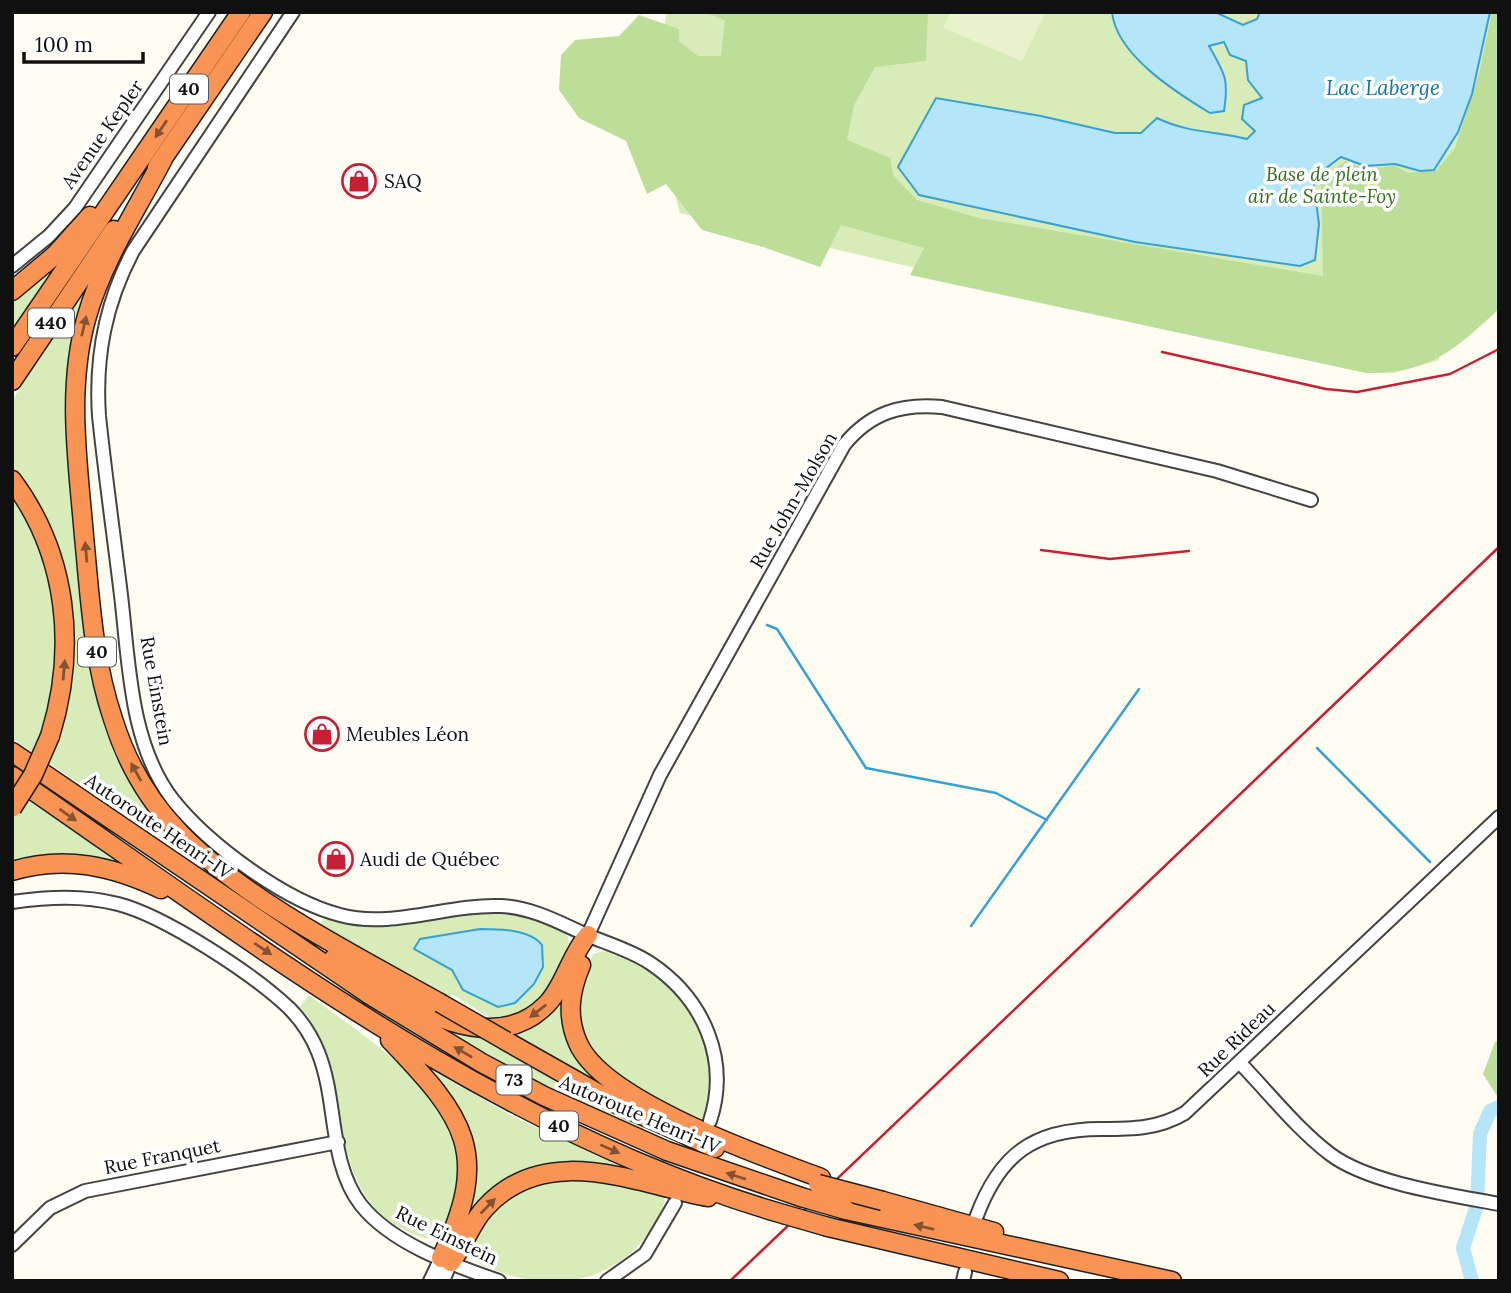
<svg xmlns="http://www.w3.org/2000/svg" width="1511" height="1293" font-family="Lora,serif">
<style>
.green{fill:#d7ecb9}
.forest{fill:#bcde98}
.pitch{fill:#e8f3cc}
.water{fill:#b4e5f9;stroke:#38a1d4;stroke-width:2}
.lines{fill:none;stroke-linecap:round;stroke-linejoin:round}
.stream{stroke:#38a1d4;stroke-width:2.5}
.river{stroke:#b4e5f9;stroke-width:14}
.minor-casing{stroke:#434343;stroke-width:16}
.highway-casing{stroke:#212121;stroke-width:21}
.minor{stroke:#fff;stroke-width:12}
.highway{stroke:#fa9455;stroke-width:18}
.rail{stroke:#c72035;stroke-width:2.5}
.highway-bridge-casing{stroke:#212121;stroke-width:21;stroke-linecap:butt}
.highway-bridge{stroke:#fa9455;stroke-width:18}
.oneway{fill:#855232}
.labels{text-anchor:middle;stroke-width:7;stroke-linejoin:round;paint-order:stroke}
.shield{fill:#fff;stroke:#585858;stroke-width:2}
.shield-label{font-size:18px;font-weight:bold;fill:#101010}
.street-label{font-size:19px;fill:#101010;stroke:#fff}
.park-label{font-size:19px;font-style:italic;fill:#326c1c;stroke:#fff}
.poi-label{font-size:19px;fill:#101010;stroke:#fff;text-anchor:start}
.water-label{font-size:21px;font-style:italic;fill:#1272a9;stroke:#fff}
</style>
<rect width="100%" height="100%" fill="#fffcf2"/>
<path class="green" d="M667 12H1499L1439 360 1394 373H1366L680 213 649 101Z
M48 268 52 271 12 329V297Z
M87 289 76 335 104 715 203 865 47 762 64 716 70 688 72 614 66 580 45 519 12 465V400Z
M12 495C66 572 67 668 34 754L12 738Z
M28 800 121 863 120 866 12 864V820Z
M475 913C496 913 548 915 564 931 581 946 547 1000 532 1010 523 1016 506 1018 495 1021L452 994 447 1001 319 926 323 919 374 927Z
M606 950C660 966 714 1023 712 1081 712 1094 707 1107 704 1119L672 1108 597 1064 577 1025 579 982 593 954Z
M567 992 566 1027 641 1109 504 1033Z
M309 995C373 1044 456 1089 458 1179 458 1199 451 1223 436 1238 424 1240 412 1234 401 1228 320 1185 357 1071 300 1007Z
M435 1024 480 1033 646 1125 643 1130 544 1085Z
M431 1070 516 1118 634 1171 544 1169 470 1221 466 1219 474 1186 429 1074Z
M563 1178 606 1180 664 1195C667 1209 653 1228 645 1238 609 1282 553 1292 500 1272 492 1268 477 1266 472 1257 469 1250 472 1244 475 1237 493 1198 523 1188 563 1178Z"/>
<path class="forest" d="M704 12H928L926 61 875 67 854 105 847 140 890 158 893 175 917 200 979 218 1323 276 1321 177 1346 161 1365 169 1395 166 1408 173 1437 170 1455 148 1480 70 1492 12H1499V309C1453 351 1431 373 1366 373L910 275 924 248 841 225 820 267 763 247 702 230 666 184 647 194 626 141 579 118 559 90 561 55 575 40 619 36 639 15 679 29V41L698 56H721L725 20Z
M1499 1040V1099L1483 1074 1495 1042Z"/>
<path class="pitch" d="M951 12H1046L1022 61 943 28Z"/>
<path class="water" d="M1112 12H1215L1243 25 1257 19 1260 12H1490L1472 94 1458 132 1434 170 1420 171 1395 164 1365 166 1341 157 1313 178 1319 224 1315 260 1300 266 1135 242 919 195 898 167 936 98 1041 116 1115 133H1141L1157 118C1188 133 1214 131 1247 139L1255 131 1242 119 1244 105 1262 98 1248 80 1246 61 1230 55 1224 42 1209 46C1225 74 1229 79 1224 111L1210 113C1177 93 1116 55 1112 12Z
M480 929C498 929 530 929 542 945L543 967 534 984 515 1003 498 1007 463 990 452 970 414 949 420 939Z"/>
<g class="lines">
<path class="stream" d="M767 625 777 629 866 768 996 793 1047 820
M1317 748 1430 862
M971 926 1139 689"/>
<path class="river" d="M1472 1281 1463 1248 1477 1205 1480 1134 1490 1111 1499 1107"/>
<g class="minor-casing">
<path id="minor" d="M293 12 133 251C105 304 95 357 99 416 105 473 113 530 120 587 129 656 128 742 173 800 209 845 285 901 340 915 391 929 448 904 500 906 532 907 560 923 589 936 609 944 632 951 650 963 704 999 730 1060 710 1121
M12 266 49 236 75 208 209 12
M12 902C48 897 83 895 118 904 165 916 253 974 289 1008 301 1020 312 1037 318 1052 338 1101 328 1162 361 1205 392 1244 453 1265 499 1281
M588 935 660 775 844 445C870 413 901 403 942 407L1217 471 1311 500
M1240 1063C1269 1093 1297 1129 1330 1154 1368 1183 1451 1195 1499 1204
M976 1218C999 1155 1033 1129 1101 1129 1132 1129 1158 1129 1185 1113L1499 817
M12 1245 50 1208 85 1191 338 1142
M430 1281 441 1258
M443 1281 451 1262
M607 1281 645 1254 675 1203
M963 1281 965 1272"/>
</g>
<g class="highway-casing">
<path id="highway" d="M163 159C137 209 103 260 87 316 66 388 78 463 84 536 90 598 93 660 113 719 126 761 149 801 179 832 244 900 358 957 440 1003
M157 167 263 12
M12 291 55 255 90 216
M12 347 241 12
M12 381 114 230
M12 480C68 555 77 649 50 736
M12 752 370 995 482 1063 544 1096 667 1151 801 1197
M12 776C255 943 495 1131 783 1214
M12 871C65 855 112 866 161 889
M334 958C391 993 487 1066 547 1004 565 985 570 956 588 935
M581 965C570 991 566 1016 578 1043 603 1101 762 1156 821 1178
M390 1040C465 1118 492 1153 441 1258
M506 1041 619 1105 715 1148
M883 1201 994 1232
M846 1210 1172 1281
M828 1227 1059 1281
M451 1262C465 1245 470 1224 485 1208 546 1141 634 1183 708 1197"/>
</g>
<use href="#minor" class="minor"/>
<use href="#highway" class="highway"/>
<path class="rail" d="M1162 352 1326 389 1357 392 1450 374 1499 349
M1041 550 1110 559 1189 551
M730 1281 1499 547"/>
<g class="highway-bridge-casing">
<path id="highway-bridge" d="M12 808 33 775 50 736
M440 1003 506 1041
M818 1184 883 1201
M801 1197 846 1210
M783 1214 828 1227"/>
</g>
<use href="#highway-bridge" class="highway-bridge"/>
</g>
<defs><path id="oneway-solid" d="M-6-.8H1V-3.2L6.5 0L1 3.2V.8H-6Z" transform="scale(1.75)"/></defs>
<g class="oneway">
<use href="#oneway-solid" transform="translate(161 129) rotate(124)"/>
<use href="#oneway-solid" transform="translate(84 326) rotate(-77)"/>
<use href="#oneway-solid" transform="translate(86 552) rotate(-95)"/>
<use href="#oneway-solid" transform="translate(64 670) rotate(-85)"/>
<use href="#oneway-solid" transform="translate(136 772) rotate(-119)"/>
<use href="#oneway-solid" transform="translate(68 815) rotate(35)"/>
<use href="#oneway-solid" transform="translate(263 949) rotate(34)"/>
<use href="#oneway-solid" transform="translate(538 1011) rotate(142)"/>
<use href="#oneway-solid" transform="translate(463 1052) rotate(-150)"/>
<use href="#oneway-solid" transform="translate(610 1149) rotate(24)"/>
<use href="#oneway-solid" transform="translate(736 1176) rotate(-162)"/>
<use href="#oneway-solid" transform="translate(488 1206) rotate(-46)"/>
<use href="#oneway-solid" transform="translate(924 1227) rotate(-167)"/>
</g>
<defs>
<g id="shop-ring" transform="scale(1.75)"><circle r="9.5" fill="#fff" stroke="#c72035" stroke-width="1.5"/><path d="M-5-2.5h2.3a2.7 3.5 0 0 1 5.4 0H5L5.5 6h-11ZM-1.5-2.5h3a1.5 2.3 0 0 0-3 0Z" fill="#c72035"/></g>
</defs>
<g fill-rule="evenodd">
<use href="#shop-ring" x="359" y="181"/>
<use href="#shop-ring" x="322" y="734"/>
<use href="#shop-ring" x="336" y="859"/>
</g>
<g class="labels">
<g class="shield">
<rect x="170" y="74.5" width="38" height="29" rx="5"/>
<rect x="28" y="308.5" width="46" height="29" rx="5"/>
<rect x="78" y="637.5" width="38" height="29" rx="5"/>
<rect x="496.5" y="1065.5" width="35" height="29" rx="5"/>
<rect x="540" y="1111.5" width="38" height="29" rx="5"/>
</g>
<g class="shield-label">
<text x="189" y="95">40</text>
<text x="51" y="329">440</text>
<text x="97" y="658">40</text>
<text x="514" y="1086">73</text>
<text x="559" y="1132">40</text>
</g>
<g class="street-label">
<text transform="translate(102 134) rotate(-55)" y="7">Avenue Kepler</text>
<text transform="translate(793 500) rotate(-60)" y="7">Rue John-Molson</text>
<text transform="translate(157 691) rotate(80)" y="7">Rue Einstein</text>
<text transform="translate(159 826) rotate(34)" y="7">Autoroute Henri-IV</text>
<text transform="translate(1236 1039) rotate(-44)" y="7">Rue Rideau</text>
<text transform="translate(640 1114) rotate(23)" y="7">Autoroute Henri-IV</text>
<text transform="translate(162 1156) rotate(-11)" y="7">Rue Franquet</text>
<text transform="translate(447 1235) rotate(26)" y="7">Rue Einstein</text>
</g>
<g class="park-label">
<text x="1322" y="181">Base de plein<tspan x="1322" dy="22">air de Sainte-Foy</tspan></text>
</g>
<g class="poi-label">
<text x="384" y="188">SAQ</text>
<text x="346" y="741">Meubles Léon</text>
<text x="360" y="866">Audi de Québec</text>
</g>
<g class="water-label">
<text x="1383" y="95">Lac Laberge</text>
</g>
</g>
<rect width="1511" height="1293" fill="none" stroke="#101010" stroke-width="28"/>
<path d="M24 52v10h119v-10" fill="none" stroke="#101010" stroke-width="3.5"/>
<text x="35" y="52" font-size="21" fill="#101010" stroke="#ffffff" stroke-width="5" paint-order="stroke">100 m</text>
</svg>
